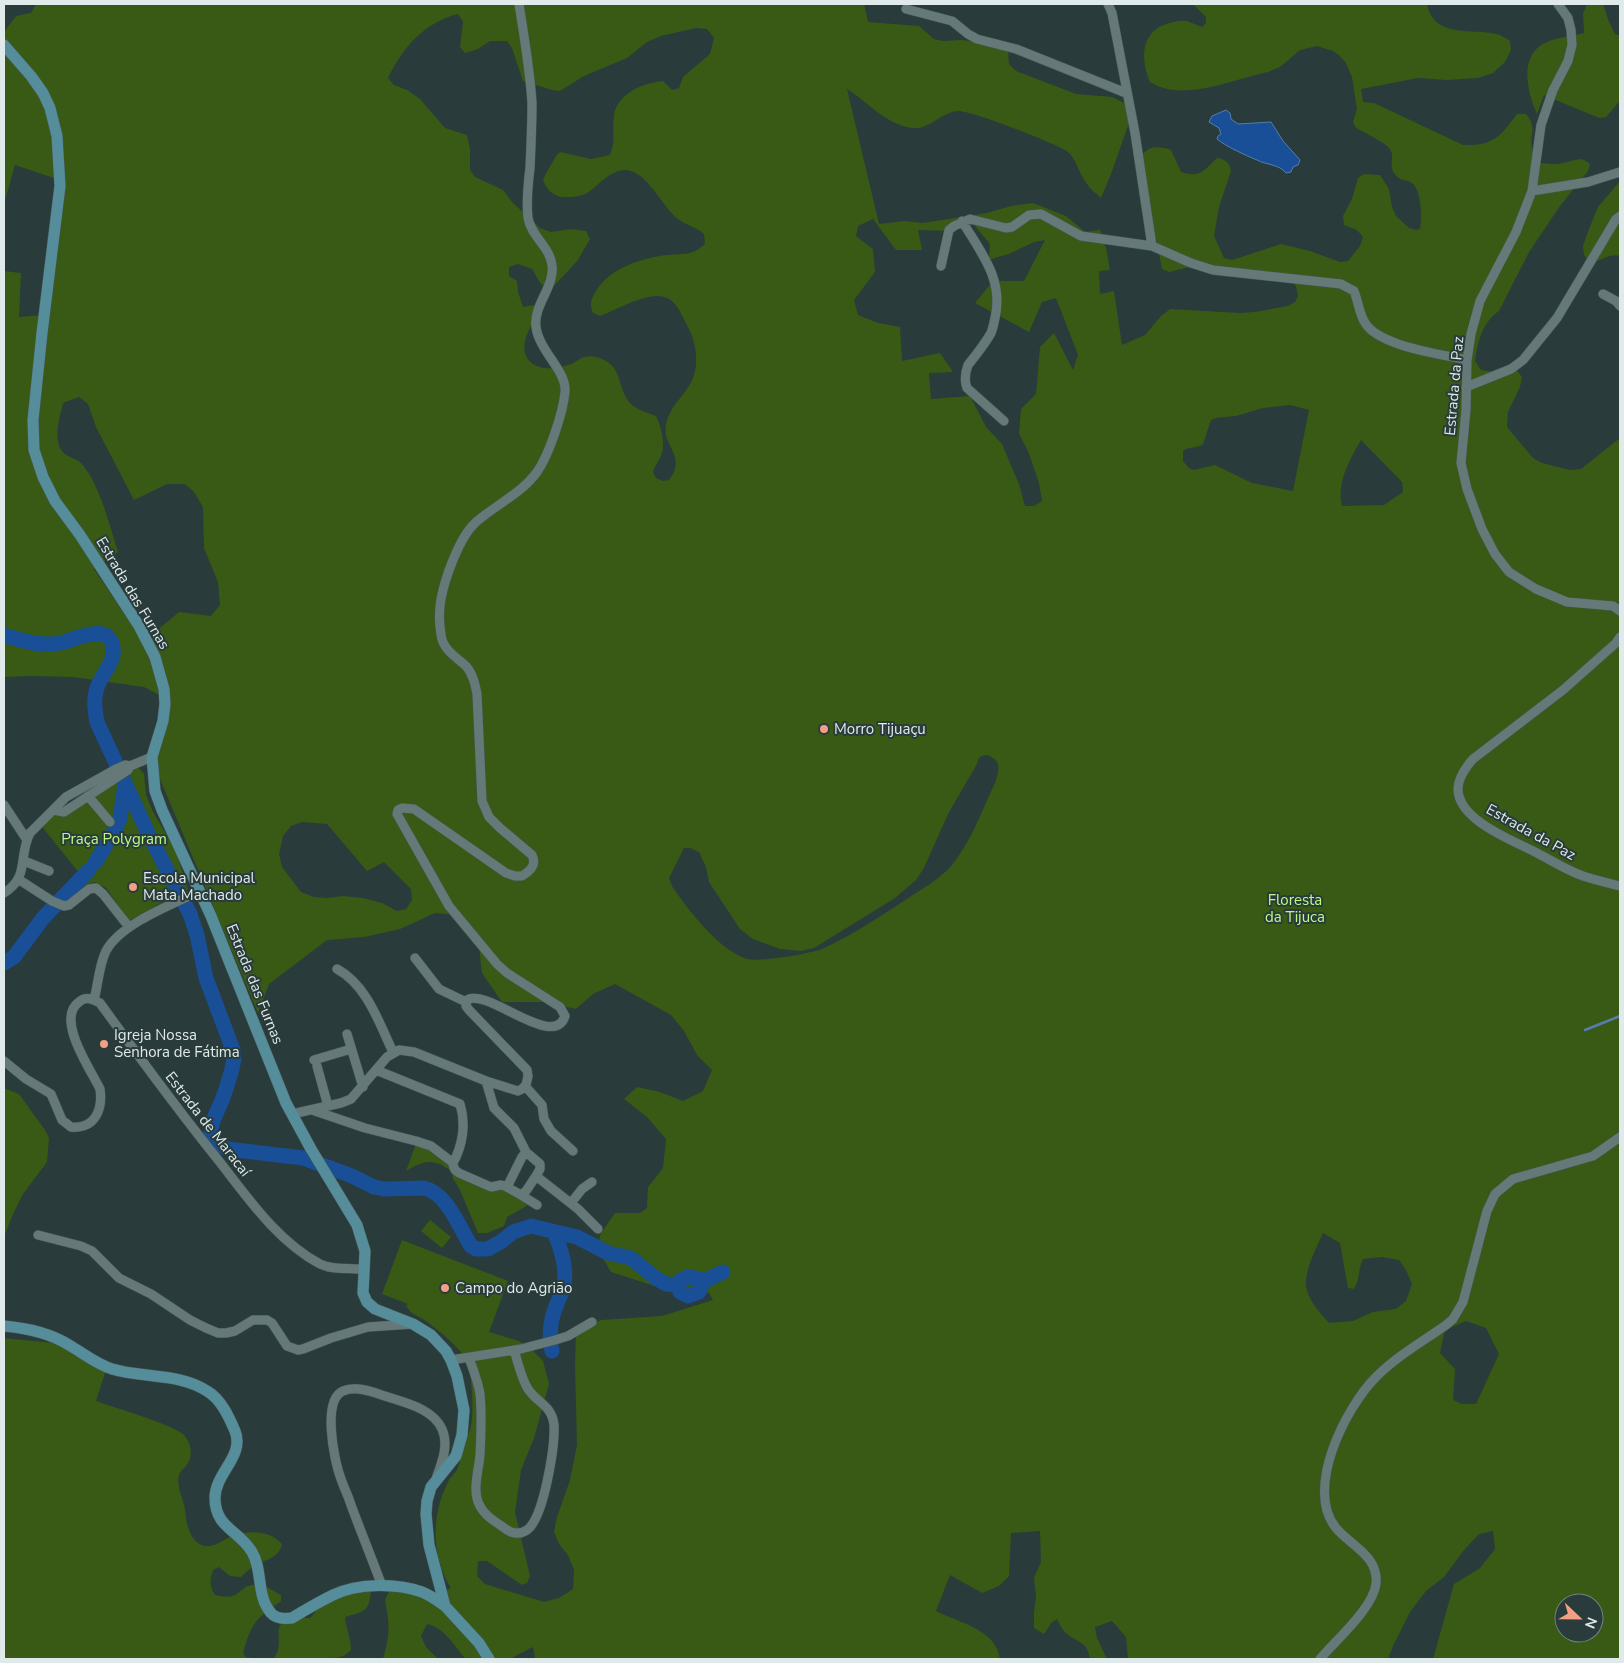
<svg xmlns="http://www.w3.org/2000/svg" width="1624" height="1663" font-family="'Nunito Sans',sans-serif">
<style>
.green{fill:#395a15;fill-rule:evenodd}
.water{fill:#184f96;stroke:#547eaf}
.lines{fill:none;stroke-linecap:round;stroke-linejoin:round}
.stream{stroke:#547eaf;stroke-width:2.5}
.river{stroke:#184f96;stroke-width:15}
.street-casing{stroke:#475655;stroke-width:10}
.secondary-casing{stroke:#475655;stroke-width:12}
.street{stroke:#657978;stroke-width:9}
.secondary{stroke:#568d9a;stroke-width:11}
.poi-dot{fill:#f39f85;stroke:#293b3a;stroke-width:2}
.labels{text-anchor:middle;stroke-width:4;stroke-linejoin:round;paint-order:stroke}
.street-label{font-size:15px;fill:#e0eaea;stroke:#293b3a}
.poi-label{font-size:15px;fill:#e0eaea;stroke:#293b3a;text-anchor:start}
.park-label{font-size:15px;fill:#bbf985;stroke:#293b3a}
</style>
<rect width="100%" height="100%" fill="#293b3a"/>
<path class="green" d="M36 4H864L868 22 919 26 934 39 943 41 960 40 971 41 1008 50 1009 64 1016 71 1076 94 1112 97 1126 104 1130 120 1111 174 1101 198C1094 192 1088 187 1083 178 1078 170 1076 159 1068 152 1058 144 970 110 958 111 941 112 930 130 912 128 885 124 868 102 847 89L879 224 904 221 923 223 987 213 1011 206 1033 203 1066 216 1085 232 1100 230 1106 248 1110 270 1099 271 1100 294 1114 291 1122 345 1145 335 1161 316 1170 309 1240 313 1255 312 1288 306 1295 302 1298 296 1296 286 1293 283 1258 278 1215 275 1189 267 1169 272 1162 269 1140 158C1148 145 1158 146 1171 150L1181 172C1201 178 1203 171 1217 158 1225 159 1230 163 1231 171L1219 207 1214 236 1224 258 1232 260 1281 244 1310 251 1340 262 1348 261 1360 246 1363 237 1357 230 1344 225 1343 216 1352 199 1358 178 1364 174 1380 175 1389 189 1392 207 1396 216 1409 228 1416 230 1420 229C1422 218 1422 187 1410 182 1404 179 1399 181 1394 173 1389 165 1394 158 1391 151 1389 144 1363 132 1356 128L1353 122 1357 109 1352 77 1346 63 1340 56 1333 51 1317 46 1300 50 1280 67 1268 72C1233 79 1183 103 1150 82 1141 62 1140 34 1164 25 1171 22 1179 20 1187 21 1192 23 1197 25 1202 27L1206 23V17L1193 4H1427C1434 40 1474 27 1500 35 1503 37 1507 39 1510 41L1511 50 1505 62 1493 73 1478 78 1447 80 1418 78 1361 89 1363 102 1374 103 1463 145C1493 146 1500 137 1517 114H1526C1538 129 1529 133 1532 148 1533 153 1536 158 1538 163 1546 163 1555 165 1563 163 1573 161 1581 155 1590 164L1588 171 1560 206 1529 252 1499 311C1482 323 1478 341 1475 361L1481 370 1494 372 1516 369 1522 377 1520 387 1508 412 1507 427 1533 458 1542 463 1570 470 1581 469 1620 438V1659H1433L1454 1584 1480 1568 1495 1549 1493 1531 1479 1534 1464 1550 1444 1577 1426 1591 1410 1612 1393 1646 1388 1659H1128L1126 1637 1112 1621 1095 1627 1097 1638 1107 1659H1090C1087 1640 1078 1644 1066 1633 1062 1630 1059 1623 1057 1619L1052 1622 1044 1634 1034 1628V1612L1036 1598 1034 1578 1041 1562 1040 1531 1011 1533 1009 1576 999 1586 982 1593 950 1575 936 1611C959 1623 996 1629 1000 1659H535L533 1647 510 1659H466C454 1647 446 1628 427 1624L421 1636 426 1647 438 1659H383C390 1633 390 1626 385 1600L391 1588 437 1594 451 1588C431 1556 431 1516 448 1482 450 1477 455 1474 457 1470 460 1463 461 1455 463 1448 465 1440 470 1433 471 1426 474 1412 472 1374 467 1361 462 1349 437 1329 426 1321 418 1315 410 1315 406 1305L408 1304 382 1294 402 1240 508 1281 489 1332 519 1341 532 1350 543 1361 549 1384 534 1438 521 1470 515 1512 530 1576 527 1583 522 1585 487 1561H478L477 1576 485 1584 544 1602 559 1598 573 1589 574 1570 568 1555 559 1544 554 1532 557 1517 570 1480 577 1445 575 1365 576 1332 601 1320 662 1316 713 1300 709 1293 664 1289 611 1272 598 1250 600 1235 615 1213H640L647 1208 648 1187 663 1168 666 1139 647 1117 624 1099 637 1087 660 1092 683 1101 703 1091 712 1070 697 1055 684 1031 671 1015 615 984 593 994 576 1009 544 1002H502L482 973 478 938 457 915 435 913 400 929 364 937 327 940 269 984 258 1013 150 755 163 697 144 687 74 677 32 676 4 677V271L21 273 19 317 44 315 60 180 15 165 4 204V32L16 16 31 13ZM458 14 463 22 460 47 465 53 478 49 490 41H507L512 48 523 81 552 90 560 91 584 76 627 58 647 42 661 36 696 28 707 29 714 38 710 54 683 77 679 88 672 90 663 81C643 83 618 93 614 115 612 129 616 141 610 155L591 159 560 152 556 156 543 179C546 189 553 197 564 197 572 197 580 197 587 193 598 186 611 169 626 170 648 172 662 207 678 219 686 225 696 227 704 234L705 244C690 257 684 253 666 255 640 259 610 268 596 291 591 299 589 304 593 313L600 316C617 310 652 288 669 299 678 304 683 318 688 327 695 341 699 359 694 375 689 393 670 404 666 424 661 446 688 456 669 480L663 481 656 478 653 472C655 465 660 460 662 453 665 441 661 427 656 416 648 413 635 409 629 402 618 388 622 368 604 360 598 357 591 355 585 357 579 358 574 364 568 365 555 370 533 371 526 356 520 341 531 326 539 313L534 305 523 307 518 292 517 281 509 276V267L518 264 532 269C538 278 541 291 554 286L578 260 590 239 586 231 571 229 551 232 540 228 512 202 503 190 475 177 470 170V149L467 135 445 128 420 99 407 90 394 85 388 78C403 47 424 23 458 14ZM873 219 896 250H922L918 230 952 231 970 220 990 244 989 260 1011 253 1034 242 1045 240 1024 281H993L975 303 1029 332 1042 302 1056 298 1078 355 1073 370 1054 333 1040 347 1036 394 1021 409 1019 434 1028 451 1039 483 1042 501 1034 506H1025L1019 484 1002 444 986 427 970 396 931 399 929 373 953 372 940 353 902 361 900 327 878 323 858 315 854 300 875 272 873 249 856 236 858 226ZM79 397 88 404 96 427 134 500 167 484H185L194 492 203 507 204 548 218 582 220 605 211 616 179 612 143 642 94 569 118 552C110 527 99 482 81 463 75 457 65 458 60 448 54 435 60 416 63 403ZM1290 405 1309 410 1293 491 1252 483 1215 465 1194 470 1189 468 1183 461V451C1189 446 1197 449 1203 444L1211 420 1216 418 1236 416 1263 408ZM1361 440 1402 482 1403 492 1384 505 1342 506C1336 483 1350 459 1361 440ZM988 755C991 757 996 759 997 762 1002 772 992 789 988 798 978 821 968 845 952 865 941 878 925 887 910 897 882 915 853 935 822 949 809 954 760 962 747 959 720 951 687 909 672 886L669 878 684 848H690L699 852 706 867 709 882 740 929 753 939 780 949 801 951 814 948 895 898 916 880 924 868 948 814 977 764 978 760 981 756ZM302 822 327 824 367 871 384 862 411 889 412 900 406 909 397 911 382 903 363 898 343 896 327 898 314 897 301 892 282 867 279 854 283 836 291 826ZM1323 1233 1340 1243 1348 1288 1354 1289C1360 1279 1358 1269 1363 1259L1382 1257 1399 1260 1406 1270 1412 1284 1406 1301 1396 1309 1373 1312 1353 1321 1329 1323C1320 1313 1308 1300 1306 1286 1304 1272 1317 1246 1323 1233ZM1466 1321 1486 1328 1499 1354 1476 1404H1462L1453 1400 1455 1369 1440 1353 1445 1330ZM1564 1603H1594V1633H1564Z
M1587 4H1603L1609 22 1615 34 1620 36V103H1618L1606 117 1599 118 1544 95 1537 114C1527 92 1518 54 1547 42 1558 37 1573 36 1584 33L1583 14Z
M1620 181V256C1609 253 1602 261 1590 263L1584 255 1583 246 1589 229 1598 207Z
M138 767 144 774 146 795 153 812 175 849 188 889 186 891 164 901 129 921 106 888 95 882 85 885 63 902 54 899 80 874 43 828V825L55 815H61Z
M4 1088 19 1094 45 1130 49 1138 47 1162 23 1194 13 1214 4 1237Z
M417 1141 454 1167 491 1187 501 1185 530 1201 525 1207 507 1217 504 1226 487 1233H478L459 1188 453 1179 452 1172C434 1158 425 1160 406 1171Z
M430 1220 451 1237 442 1248 421 1231Z
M4 1338 64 1344 106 1370 96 1401C112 1407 175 1425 184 1435 191 1443 193 1454 188 1463 186 1467 180 1471 179 1475 176 1486 183 1498 185 1509 186 1515 186 1522 188 1527 190 1534 193 1539 198 1543 211 1552 221 1540 233 1536 250 1530 270 1530 282 1544 279 1559 265 1559 254 1566 249 1569 245 1573 241 1577L230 1576 219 1567 213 1570C210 1580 209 1586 215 1595 221 1596 228 1598 235 1595 241 1592 244 1586 252 1585 262 1583 273 1590 281 1595V1601C255 1620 252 1621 243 1653L246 1657 260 1659H4Z
M371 1591C369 1612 365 1611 345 1617 346 1629 351 1638 351 1650L344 1656 330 1659H273C288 1641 266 1623 294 1618 299 1617 305 1618 310 1618 317 1612 318 1604 324 1599 332 1593 361 1592 371 1591Z"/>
<path class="water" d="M1226 110 1230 113 1231 119 1238 124 1271 122 1283 141 1300 160 1298 165 1293 167 1291 172 1286 173C1279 164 1266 165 1257 160 1247 156 1225 146 1217 139L1218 136 1221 134 1219 128 1209 122 1212 116Z"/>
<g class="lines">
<path class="stream" d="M1585 1030 1620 1016"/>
<path class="river" d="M4 635C17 639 31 644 45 644 50 644 55 644 60 643 75 640 109 621 113 647 116 662 101 674 97 688 93 699 95 711 97 722L148 833 190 914 197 935 206 978 233 1050 234 1059 232 1069C228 1082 225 1095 219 1107 211 1125 203 1139 228 1149L303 1158 352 1176 374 1187 384 1189 424 1188C447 1193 459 1227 471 1246L476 1249H488L502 1241 513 1232 531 1226 577 1237 608 1253 631 1258 657 1279 666 1284 676 1285C685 1274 692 1276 704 1281L723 1272
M95 863 115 830 120 818 125 784
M4 963 14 957 43 918 88 871
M676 1285 680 1292 688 1296 699 1292 704 1281
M552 1351C548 1336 551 1317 557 1304 558 1299 562 1295 563 1289 568 1271 561 1248 554 1232"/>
<g class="street-casing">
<path id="street" d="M1108 4 1112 13 1135 133 1152 246
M1558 4 1568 18 1571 30 1572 45 1568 61 1553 90 1541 125 1532 191 1516 232 1480 301 1471 334 1467 360 1466 410 1461 463 1467 489 1482 529 1495 554 1509 572 1536 589 1567 602 1613 606 1620 611
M906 9 952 21 968 34 977 39 1016 49 1126 93
M1532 191 1588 182 1620 172
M962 221C981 253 1004 279 995 318 994 323 993 328 991 333 985 344 976 355 968 365 965 373 964 380 967 388L1004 421
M941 266 949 230 954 226 970 219 1006 228 1012 227 1029 215 1041 214 1081 236 1152 246 1191 263 1213 270 1341 284 1354 291C1358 301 1359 312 1364 321 1376 346 1441 354 1467 360
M1603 294 1616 301 1620 306
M1466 387 1511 369 1523 360 1557 318 1616 219 1620 216
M1620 637 1616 643 1563 690 1473 759C1466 767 1458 778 1458 789 1458 820 1512 840 1535 852 1551 860 1566 870 1583 876 1595 880 1608 883 1620 886
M88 796 110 822
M4 805 27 840
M53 810 64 812 128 770 130 766 152 757
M24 861 49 871
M18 879 52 901 64 906 69 905 89 889 96 888 103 894 129 927
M4 893C30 877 18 856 30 833L66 797 116 769 125 765 130 766
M415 958 439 989 466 1002
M337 969C367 985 379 1023 393 1052
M94 1000C98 985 99 965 106 951 120 924 173 904 200 891
M347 1034 363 1087
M314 1060 351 1049
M4 1061 26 1079 51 1094 62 1120 71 1127C95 1129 103 1110 100 1089 91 1070 55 1019 79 1002 86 996 93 999 100 1003 139 1057 178 1110 219 1161 248 1198 278 1242 320 1264 335 1271 349 1267 365 1270
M317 1066 328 1106
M376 1070 460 1104C466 1123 463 1145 453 1163
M486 1081 494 1108 514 1128 526 1152 540 1164V1169L536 1176 578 1209 598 1229
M525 1086 542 1105 544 1119 551 1131 573 1151
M312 1110 365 1128 416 1141 431 1146 452 1162 455 1170 459 1173 491 1187 501 1185 505 1186 521 1195 526 1191 536 1176
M292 1114 341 1103 351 1099 387 1057 399 1050 414 1052 486 1081 518 1091 522 1089 526 1085 528 1076 527 1070 469 1010 466 1006 467 1000C487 987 554 1051 565 1016L560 1007 507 973 497 964 449 906 397 814 398 810 402 808 414 809 506 873 515 876H522C530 871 537 865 532 855L500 828 489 817 482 801 477 694C475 684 473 674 466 666 456 657 442 649 441 634 439 623 439 610 441 599 445 578 459 538 475 523 495 505 521 494 537 472 549 455 563 413 565 392 567 371 539 351 536 327 533 305 555 287 552 265 550 247 531 236 528 218 526 201 528 184 530 168 531 146 532 124 532 103 530 70 524 36 519 4
M507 1187 522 1157 526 1152
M521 1195 537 1205
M571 1203 582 1189 592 1182
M38 1235 81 1246 92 1251 119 1278 151 1294 190 1320 206 1328 218 1333H226L235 1331 253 1320H267L272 1323 287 1346 298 1350 303 1349 331 1338 368 1327 413 1324
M469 1358C473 1369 478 1381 480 1394 482 1413 481 1435 480 1455 479 1469 472 1490 479 1504 483 1514 494 1521 503 1527 510 1533 518 1536 527 1530 544 1518 555 1446 554 1425 552 1405 537 1403 528 1389 521 1378 518 1362 514 1350
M451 1360 521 1349 555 1340 568 1336 592 1322
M382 1586C372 1559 361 1532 351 1505 348 1495 343 1486 340 1476 334 1459 322 1400 343 1391 357 1385 375 1393 388 1397 406 1403 433 1409 442 1429 449 1445 442 1462 437 1476
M1320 1659C1336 1640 1373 1608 1376 1584 1379 1556 1351 1546 1336 1528 1304 1489 1346 1407 1376 1377 1397 1356 1422 1342 1446 1325L1453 1319 1463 1302 1487 1211 1495 1194 1513 1179 1593 1156 1620 1137"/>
</g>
<g class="secondary-casing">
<path id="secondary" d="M4 45 31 76 43 93 50 108 57 136 60 186 42 333 33 420 34 450 43 477 55 501 80 535 139 626 155 657 164 689 165 704 163 721 152 757 155 791 162 810 211 916 286 1103 311 1149 357 1225 365 1251 363 1293 367 1302 375 1309 413 1324 431 1335 446 1351 451 1360 457 1376 464 1410 462 1435 456 1456 431 1487 427 1501 426 1514 429 1545 445 1606 479 1643 489 1659
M4 1326C26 1328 50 1333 69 1345 83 1353 96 1364 112 1369 142 1378 180 1373 207 1391 221 1399 229 1417 235 1431 245 1456 215 1473 215 1498 215 1528 239 1530 252 1552 263 1570 256 1596 271 1613 276 1619 284 1619 292 1618 305 1610 319 1602 333 1595 358 1583 396 1583 422 1592 430 1595 438 1601 445 1606"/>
</g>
<use href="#street" class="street"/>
<use href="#secondary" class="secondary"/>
</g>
<g class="poi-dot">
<circle cx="824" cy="729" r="5"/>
<circle cx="133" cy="887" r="5"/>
<circle cx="104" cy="1044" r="5"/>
<circle cx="445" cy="1288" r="5"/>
</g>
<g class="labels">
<g class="street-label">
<text transform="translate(1454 386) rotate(-85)" y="5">Estrada da Paz</text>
<text transform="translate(133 593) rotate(59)" y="5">Estrada das Furnas</text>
<text transform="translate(1531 832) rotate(29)" y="5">Estrada da Paz</text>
<text transform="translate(255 984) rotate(68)" y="5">Estrada das Furnas</text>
<text transform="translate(208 1124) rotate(52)" y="5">Estrada de Maracaí</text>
</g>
<g class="poi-label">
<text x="834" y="734">Morro Tijuaçu</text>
<text x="143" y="883">Escola Municipal<tspan x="143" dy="17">Mata Machado</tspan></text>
<text x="114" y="1040">Igreja Nossa<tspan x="114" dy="17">Senhora de Fátima</tspan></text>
<text x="455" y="1293">Campo do Agrião</text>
</g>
<g class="park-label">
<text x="114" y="844">Praça Polygram</text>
<text x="1295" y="905">Floresta<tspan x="1295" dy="17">da Tijuca</tspan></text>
</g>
</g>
<rect width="1624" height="1663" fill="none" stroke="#e0eaea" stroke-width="10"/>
<g transform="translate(1579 1618) rotate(112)"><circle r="24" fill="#293b3a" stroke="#728180"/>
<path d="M0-4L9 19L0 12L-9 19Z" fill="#f39f85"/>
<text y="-8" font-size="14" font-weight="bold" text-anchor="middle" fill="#e0eaea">N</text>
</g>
</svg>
